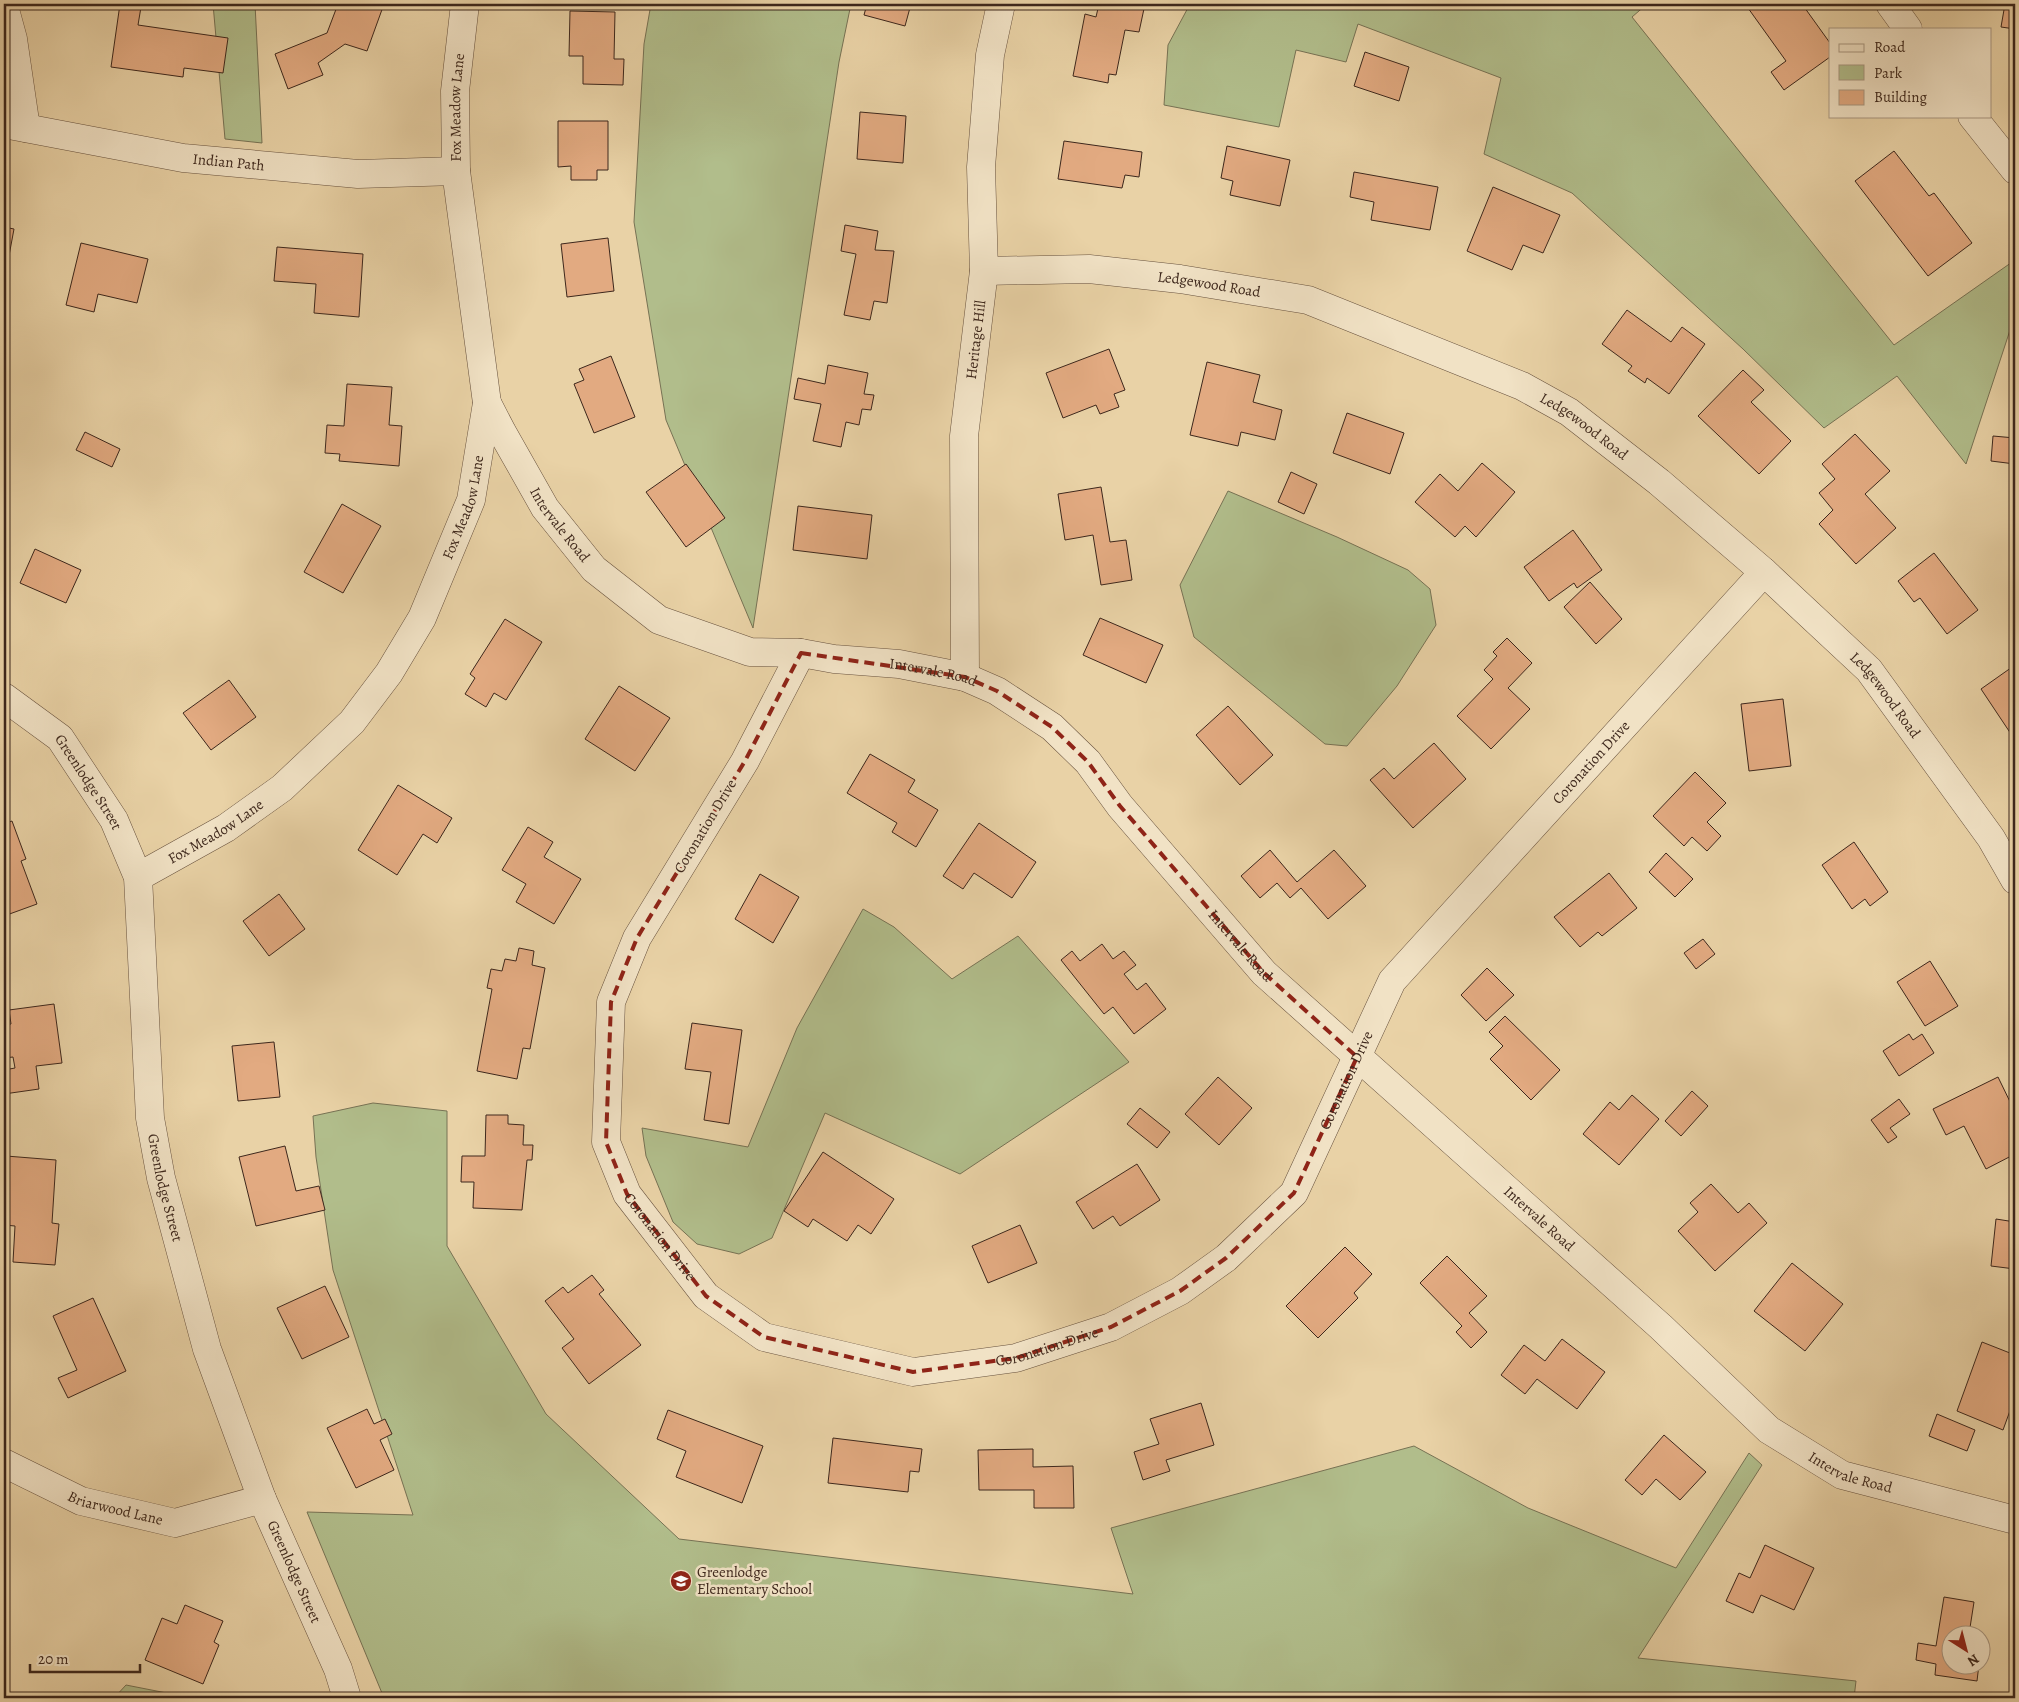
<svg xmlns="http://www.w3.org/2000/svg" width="2019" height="1702" font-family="Alegreya,serif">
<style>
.green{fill:#b1bd8b;stroke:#777254}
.building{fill:#e2aa81;stroke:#3d271c}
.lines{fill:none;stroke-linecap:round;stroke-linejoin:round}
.minor-casing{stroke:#68523e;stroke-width:29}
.tertiary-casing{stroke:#68523e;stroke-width:29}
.minor{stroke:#f1e2c5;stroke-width:28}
.tertiary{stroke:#f1e2c5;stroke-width:28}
.marked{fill:none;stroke:#8f2418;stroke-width:4;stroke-dasharray:10 6;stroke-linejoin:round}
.labels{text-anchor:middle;stroke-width:5;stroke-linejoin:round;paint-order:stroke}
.street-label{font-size:15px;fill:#3d271c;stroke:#f1e2c5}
.poi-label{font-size:15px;fill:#3d271c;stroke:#f1e2c5;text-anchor:start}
</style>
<rect width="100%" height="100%" fill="#e9d2a6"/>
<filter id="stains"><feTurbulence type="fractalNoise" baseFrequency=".004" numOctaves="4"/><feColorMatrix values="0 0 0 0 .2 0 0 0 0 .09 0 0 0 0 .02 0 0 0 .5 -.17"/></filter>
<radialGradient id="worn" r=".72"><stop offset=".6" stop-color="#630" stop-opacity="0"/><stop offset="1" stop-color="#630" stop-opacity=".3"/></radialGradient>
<path class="green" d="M213 4H255L262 143 225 139Z
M651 4H851L839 62 753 628 666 420 634 222 644 44Z
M1190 4 1257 5 1258 4H1647L1632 17 1894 345 2015 260V315L1966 464 1897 376 1824 428 1743 349 1572 193 1484 154 1501 78 1358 24 1346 62 1296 50 1279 127 1164 105 1168 45Z
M1228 491 1337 537 1408 570 1430 589 1436 625 1397 686 1347 746 1325 744 1194 637 1180 585Z
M863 909 894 927 952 979 1018 936 1129 1062 960 1174 825 1113 772 1238 739 1254 697 1244 673 1222 646 1156 642 1128 748 1147 797 1028Z
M373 1103 447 1111V1246L546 1414 679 1539 1133 1594 1111 1528 1414 1446 1528 1508 1676 1568 1749 1453 1762 1465 1638 1658 1856 1681 1854 1698H384L307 1512 413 1515 333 1270 316 1157 313 1116Z
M126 1685 187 1697V1698H114Z"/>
<path class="building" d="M120 4 141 7 138 25 228 38 223 73 184 68 183 77 111 67Z
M338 4H384L367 51 345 44 318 63 323 75 288 89 275 54 327 33Z
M867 4H911L905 26 864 15Z
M1099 4H1145L1139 32 1125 30 1116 75 1109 74 1108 83 1073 76 1085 14 1096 17Z
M1754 4H1802L1830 43V57L1784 90 1771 72 1786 61 1748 8Z
M2005 4H2015V29L2001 27Z
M570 11 615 12 614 59H624L623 85 583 84V56H569Z
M1365 52 1409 67 1399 101 1354 86Z
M860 112 906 116 903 163 857 159Z
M558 121H608V170H597V180H571V166L558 167Z
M1064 141 1142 152 1139 177 1125 175 1122 188 1058 179Z
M1227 146 1290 160 1280 206 1230 195 1233 181 1221 178Z
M1894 151 1929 196 1934 193 1972 243 1928 276 1855 181Z
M1354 172 1438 187 1430 230 1371 220 1374 202 1350 197Z
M1493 187 1560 215 1543 253 1523 245 1512 270 1467 251Z
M845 225 878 231 875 250 894 251 887 303 874 301 870 320 844 315 856 254 841 251Z
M4 227 14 229 5 277 4 276Z
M608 238 614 291 567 297 561 244Z
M81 243 148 259 137 303 98 294 94 312 66 305Z
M277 247 363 254 359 317 314 313 316 284 274 281Z
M1627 310 1671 342 1682 327 1705 344 1669 394 1647 378 1645 383 1628 371 1632 366 1602 344Z
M1109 349 1125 390 1114 394 1119 407 1100 414 1096 405 1063 418 1046 373Z
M611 356 635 417 594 433 574 384 584 380 579 369Z
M1207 362 1260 375 1253 402 1282 410 1275 440 1241 432 1238 446 1190 435Z
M828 365 868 373 864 394 874 395 871 410 862 409 859 425 846 422 841 447 813 441 821 404 794 399 798 378 825 384Z
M1743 370 1764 390 1751 402 1791 441 1759 474 1698 416Z
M347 384 392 387 389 425 402 426 399 466 339 461 340 454 325 453 327 425 344 426Z
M1347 413 1404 433 1390 474 1333 453Z
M85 432 120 449 112 467 76 450Z
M1855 434 1890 471 1865 494 1896 528 1856 564 1819 524 1833 510 1819 493 1835 479 1822 464Z
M1993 436 2015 438V464L1991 461Z
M1482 463 1515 492 1476 537 1465 526 1455 537 1415 502 1440 474 1458 491Z
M686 464 725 518 686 547 646 492Z
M1291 472 1317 484 1304 514 1278 502Z
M1101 487 1110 542 1126 540 1132 580 1101 585 1093 535 1065 540 1058 494Z
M342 504 381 526 343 593 304 572Z
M798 506 872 515 867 559 793 550Z
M1573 530 1602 570 1577 588 1574 583 1549 601 1524 567Z
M35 549 81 570 66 603 20 583Z
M1934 553 1978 610 1947 634 1920 598 1914 602 1898 581Z
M1590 582 1622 619 1596 644 1564 607Z
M1100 618 1163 645 1146 683 1083 655Z
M505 619 542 642 506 700 494 693 486 707 465 694 475 678 470 674Z
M1507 638 1532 663 1508 688 1530 709 1491 749 1457 716 1493 679 1484 670 1497 656 1493 652Z
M2015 665V740L1981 689Z
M229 680 256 717 211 750 183 713Z
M619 686 670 718 635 771 585 739Z
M1783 699 1791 766 1749 771 1741 704Z
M1228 706 1273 755 1240 785 1196 735Z
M1434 743 1466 779 1413 828 1370 780 1384 768 1394 779Z
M870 754 915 780 908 792 938 810 916 847 892 832 897 823 847 793Z
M1695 772 1726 803 1707 822 1721 836 1707 851 1692 837 1684 846 1653 816Z
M398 785 452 818 437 843 423 834 397 875 358 850Z
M12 821 26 859 21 861 37 904 4 916V824Z
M979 823 1036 862 1012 898 974 873 963 889 943 876Z
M528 827 553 842 544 857 581 879 554 924 516 902 526 884 502 870Z
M1854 842 1888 892 1870 906 1865 899 1852 909 1822 865Z
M1270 850 1297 882 1334 850 1366 886 1328 919 1301 888 1290 898 1277 883 1260 898 1241 876Z
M1666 853 1693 879 1675 897 1649 872Z
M1609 873 1637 908 1602 936 1598 932 1580 947 1554 917Z
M760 874 799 897 773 943 735 919Z
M279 894 305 929 269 956 243 921Z
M1703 939 1715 954 1696 969 1684 953Z
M1102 944 1113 959 1124 951 1136 965 1124 974 1137 990 1146 983 1166 1009 1134 1034 1113 1007 1104 1014 1061 960 1072 951 1080 961Z
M519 948 534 951 532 965 545 968 530 1049 523 1048 517 1079 477 1071 492 989 487 988 491 969 502 971 505 959 516 961Z
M1930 961 1958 1006 1925 1026 1897 982Z
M1487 968 1514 995 1486 1021 1461 995Z
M54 1004 62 1063 36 1066 39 1089 4 1094V1070L15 1068 13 1057 4 1058V1025L11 1024 9 1010Z
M1505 1016 1560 1070 1531 1100 1490 1059 1503 1046 1489 1032Z
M692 1023 742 1030 729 1124 704 1120 711 1072 685 1069Z
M1909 1034 1913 1040 1922 1034 1934 1053 1899 1076 1883 1051Z
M274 1042 280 1097 238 1101 232 1046Z
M1218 1077 1252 1108 1219 1145 1185 1114Z
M1998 1077 2015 1112V1130L2012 1132 2015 1138V1154L1986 1169 1964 1126 1946 1135 1933 1109Z
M1692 1091 1708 1106 1681 1136 1665 1121Z
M1632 1095 1659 1119 1619 1165 1583 1134 1610 1102 1619 1110Z
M1899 1099 1910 1114 1890 1128 1897 1137 1888 1143 1871 1120Z
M1140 1108 1170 1132 1157 1148 1127 1124Z
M486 1115H508V1124L524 1125 523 1145H533L532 1160H527L522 1210 473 1208 474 1182H461L462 1156H485Z
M285 1146 296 1191 319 1186 325 1210 256 1226 239 1157Z
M823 1152 894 1199 871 1234 858 1225 847 1241 813 1219 808 1227 784 1211Z
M6 1156 56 1160 52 1223 59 1224 55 1265 13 1262 15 1226 4 1225Z
M1137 1164 1160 1200 1120 1226 1113 1216 1093 1229 1076 1202Z
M1711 1184 1738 1213 1749 1203 1767 1223 1715 1271 1678 1231 1698 1212 1690 1203Z
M1996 1219 2015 1222V1269L1991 1266Z
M1020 1225 1037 1263 988 1283 972 1246Z
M1345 1247 1372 1274 1354 1293 1358 1298 1318 1338 1286 1306Z
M1447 1256 1487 1296 1469 1313 1487 1332 1471 1348 1456 1332 1462 1326 1420 1283Z
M1792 1263 1843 1304 1805 1351 1754 1311Z
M592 1275 604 1290 599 1294 641 1345 589 1384 562 1348 574 1339 545 1301 563 1287 568 1293Z
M325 1286 349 1337 302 1359 277 1308Z
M93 1298 126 1371 68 1398 58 1378 77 1370 53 1316Z
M1562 1339 1605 1372 1577 1409 1537 1379 1525 1394 1501 1375 1524 1345 1545 1361Z
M1982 1342 2015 1355V1397L2003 1430 1957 1411Z
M1201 1403 1214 1445 1166 1460 1170 1471 1143 1480 1134 1452 1159 1444 1150 1419Z
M367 1409 374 1424 385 1419 392 1434 380 1440 394 1470 356 1488 327 1428Z
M668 1410 763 1446 742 1503 676 1477 686 1451 657 1439Z
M1937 1414 1975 1430 1967 1451 1929 1436Z
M1664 1435 1706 1472 1680 1500 1656 1479 1642 1495 1625 1480Z
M833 1438 922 1449 919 1472 910 1471 908 1492 828 1483Z
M1033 1449V1467L1073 1466 1074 1508H1034V1490H979L978 1450Z
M1765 1545 1814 1568 1794 1610 1761 1595 1753 1613 1726 1601 1739 1573 1750 1578Z
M1944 1597 1974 1602 1969 1634H1952V1664H1979L1977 1681 1935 1675 1936 1664 1916 1660 1918 1643 1936 1646Z
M185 1605 223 1621 214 1642 219 1645 203 1684 145 1660 162 1618 177 1624Z"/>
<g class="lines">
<g class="minor-casing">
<g id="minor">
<path d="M1890 4 1908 29"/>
<path d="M4 6 13 39 26 128"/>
<path d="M1972 116 2015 170"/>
<path id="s1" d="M4 124 183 158 358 174 456 171"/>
<path id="s2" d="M984 271 1089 269 1180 279 1308 300 1522 386 1569 412 1659 482 1764 572 1869 670 1991 838 2015 880"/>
<path id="s3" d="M487 403 502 432 545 508 594 569 659 620 750 652 801 653 834 659 899 664 965 677 997 691 1052 727 1088 762 1120 806 1264 973 1661 1327 1769 1430 1842 1475 2015 1520"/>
<path id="s4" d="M801 653 745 761 637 938 611 1002 606 1142 627 1194 706 1296 764 1337 913 1372 1016 1358 1111 1327 1180 1291 1226 1258 1294 1193 1392 981 1764 572"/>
<path id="s5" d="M965 677 964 436 984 271 981 167 990 55 1001 4"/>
<path id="s6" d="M138 877 226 828 282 788 352 722 389 673 422 618 471 500 487 403 456 171 455 91 465 4"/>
<path id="s7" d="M4 1463 81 1501 175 1523 262 1499"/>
</g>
</g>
<g class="tertiary-casing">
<g id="tertiary">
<path id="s8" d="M4 697 60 738 114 820 138 877 150 1118 161 1178 207 1349 262 1499 338 1669 347 1698"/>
</g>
</g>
<use href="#minor" class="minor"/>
<use href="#tertiary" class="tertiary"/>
</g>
<path class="marked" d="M801 653 965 677 997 691 1052 727 1088 762 1120 806 1264 973 1357 1057 1294 1193 1226 1258 1180 1291 1111 1327 1016 1358 913 1372 764 1337 706 1296 627 1194 606 1142 611 1002 637 938 745 761Z"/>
<defs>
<g id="school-disc" transform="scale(1.125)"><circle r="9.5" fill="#8f2418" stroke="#f1e2c5"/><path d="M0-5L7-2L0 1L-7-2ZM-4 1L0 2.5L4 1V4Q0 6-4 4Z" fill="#fff"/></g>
</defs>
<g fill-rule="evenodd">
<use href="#school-disc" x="681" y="1581"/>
</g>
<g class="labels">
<g class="street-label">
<text dy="5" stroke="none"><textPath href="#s6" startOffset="915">Fox Meadow Lane</textPath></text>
<text dy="5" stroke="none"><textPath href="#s1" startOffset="228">Indian Path</textPath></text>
<text dy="5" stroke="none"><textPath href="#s2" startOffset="226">Ledgewood Road</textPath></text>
<text dy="5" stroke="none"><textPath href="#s5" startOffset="338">Heritage Hill</textPath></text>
<text dy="5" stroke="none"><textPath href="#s2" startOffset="631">Ledgewood Road</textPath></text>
<text dy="5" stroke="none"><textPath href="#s6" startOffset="510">Fox Meadow Lane</textPath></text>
<text dy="5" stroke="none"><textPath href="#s3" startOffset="142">Intervale Road</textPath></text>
<text dy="5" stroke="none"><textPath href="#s3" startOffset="562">Intervale Road</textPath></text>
<text dy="5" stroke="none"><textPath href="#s2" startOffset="1036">Ledgewood Road</textPath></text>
<text dy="5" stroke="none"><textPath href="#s4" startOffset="1909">Coronation Drive</textPath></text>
<text dy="5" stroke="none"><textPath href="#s8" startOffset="122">Greenlodge Street</textPath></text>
<text transform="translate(705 826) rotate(-59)" y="5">Coronation Drive</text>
<text dy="5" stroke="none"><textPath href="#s6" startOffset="90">Fox Meadow Lane</textPath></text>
<text dy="5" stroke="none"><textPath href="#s3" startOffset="984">Intervale Road</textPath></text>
<text dy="5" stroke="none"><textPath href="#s4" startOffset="1504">Coronation Drive</textPath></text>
<text dy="5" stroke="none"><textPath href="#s8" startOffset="542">Greenlodge Street</textPath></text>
<text dy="5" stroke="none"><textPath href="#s3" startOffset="1389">Intervale Road</textPath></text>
<text dy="5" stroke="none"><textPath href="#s4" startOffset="648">Coronation Drive</textPath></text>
<text dy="5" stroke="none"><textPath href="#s4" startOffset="1084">Coronation Drive</textPath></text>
<text dy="5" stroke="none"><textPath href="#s3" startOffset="1794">Intervale Road</textPath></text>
<text dy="5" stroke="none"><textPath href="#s7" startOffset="121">Briarwood Lane</textPath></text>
<text dy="5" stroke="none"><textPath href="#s8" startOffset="948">Greenlodge Street</textPath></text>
</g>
<g class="poi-label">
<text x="697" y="1577">Greenlodge<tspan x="697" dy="17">Elementary School</tspan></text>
</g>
</g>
<rect width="2019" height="1702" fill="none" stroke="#e9d2a6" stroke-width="20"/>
<rect x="5" y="5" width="2009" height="1692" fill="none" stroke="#3d271c" stroke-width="2.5"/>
<rect x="10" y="10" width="1999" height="1682" fill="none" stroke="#3d271c"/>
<rect x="1829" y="28" width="162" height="90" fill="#f1e2c5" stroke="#a99781"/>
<rect x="1839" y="44" width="25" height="8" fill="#f1e2c5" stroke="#a99781"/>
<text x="1874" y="52" font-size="15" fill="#3d271c">Road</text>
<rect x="1839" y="65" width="25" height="15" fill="#b1bd8b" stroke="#a99781"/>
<text x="1874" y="78" font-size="15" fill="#3d271c">Park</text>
<rect x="1839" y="90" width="25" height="15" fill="#e2aa81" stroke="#a99781"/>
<text x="1874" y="102" font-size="15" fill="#3d271c">Building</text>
<g transform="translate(1966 1650) rotate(144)"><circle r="24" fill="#f1e2c5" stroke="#a99781"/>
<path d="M0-4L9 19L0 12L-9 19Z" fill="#8f2418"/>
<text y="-8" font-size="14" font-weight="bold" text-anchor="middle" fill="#3d271c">N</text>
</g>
<path d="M30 1664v8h110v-8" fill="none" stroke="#3d271c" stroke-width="2.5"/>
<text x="38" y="1664" font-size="15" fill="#3d271c" stroke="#f1e2c5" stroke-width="4" paint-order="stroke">20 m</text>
<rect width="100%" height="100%" filter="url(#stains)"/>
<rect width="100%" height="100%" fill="url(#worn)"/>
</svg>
